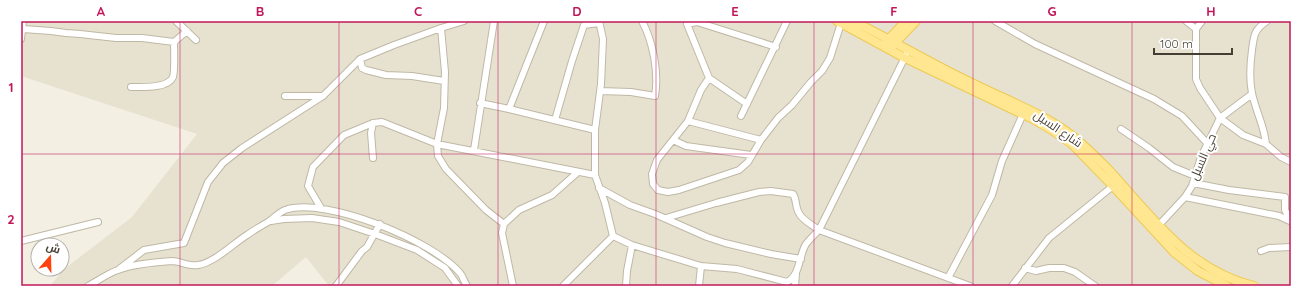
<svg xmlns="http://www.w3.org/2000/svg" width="1312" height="307" font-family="Quicksand,Cairo,sans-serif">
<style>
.residential{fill:#e7e2d0}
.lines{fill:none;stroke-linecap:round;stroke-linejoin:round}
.minor-casing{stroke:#bfb8a5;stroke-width:8}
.major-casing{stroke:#edca56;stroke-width:10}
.minor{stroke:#fff;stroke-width:6}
.major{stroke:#ffe690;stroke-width:8}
.grid{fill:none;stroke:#c2185b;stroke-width:1;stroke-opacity:0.55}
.labels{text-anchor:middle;stroke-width:4;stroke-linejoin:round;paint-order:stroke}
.street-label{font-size:12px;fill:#453f33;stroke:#fff}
.neatline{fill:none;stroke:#c2185b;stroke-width:1.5}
.grid-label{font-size:13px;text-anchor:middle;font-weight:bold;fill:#c2185b}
</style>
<rect width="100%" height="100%" fill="#f3efe3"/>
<path class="residential" d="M21 21H1291V286H329L306 257 272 286H50L63 270 132 217 197 134 21 76Z"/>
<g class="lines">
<g class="minor-casing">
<path id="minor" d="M176 21 196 40
M544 21 509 109 595 130
M599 21 603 39 601 84 595 130V175L605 203 613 236 632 245 701 266 737 269 787 282C800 276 799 255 806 244 810 239 815 234 819 230L970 286
M995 21 1035 44 1154 99 1182 116 1208 144
M1186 21 1196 29V79L1200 88 1220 118 1243 135 1266 144 1281 157 1291 162
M441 28 445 72 444 108 437 144 438 156 446 169 486 210 504 224 502 233 513 286
M23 29 51 31 66 33 80 34 116 38H142L174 42
M1196 29 1202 21
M21 39 23 21
M360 59 362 68 366 70 386 75 412 76 444 81
M709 78 687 24 697 22 776 47
M131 87C141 87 168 89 173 77 175 71 174 50 174 42L187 31
M600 91 631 92 655 96C659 72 653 42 642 21
M285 96H323
M480 103 509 109
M747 104 709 78 701 90 688 121 761 140
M741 116 787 21
M555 120 572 61 584 25 599 23
M688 121 657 160 652 174 653 184 658 190 668 192 679 190 739 170 748 162 761 140 778 118 792 105 811 82 822 71 830 58 841 23
M1121 129 1149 148 1173 167 1195 176
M673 140 686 146 751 155
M1266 144C1264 125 1256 112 1252 93 1249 79 1250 65 1252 50 1254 35 1254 30 1267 21
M474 150 494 21
M373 158 371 133 373 123
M1193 183 1229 190 1285 197V210L1291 221
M599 188 630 205 655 214 707 237 725 243 771 254 801 259
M1185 197 1279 216 1290 221
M321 208 308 186 313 167 344 135 373 123 382 122 437 144 595 175
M666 218 716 203 759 192 771 191 793 194C797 200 795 207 799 213 802 220 812 225 819 230L908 51
M271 221 284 219 312 218 339 222 375 234 417 250 445 268 458 286
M504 224 519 210 552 195 578 172
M1159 225 1185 197 1192 186 1201 157 1220 118 1252 94
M21 241 98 222
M1261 251 1269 248 1291 247
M1025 268 1036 271 1049 268H1064L1075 272 1095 286
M118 270 144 250 184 243 208 182 223 163 242 148 323 96 360 59 394 45 441 28 464 21
M948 278 992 195 1002 161 1023 114
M88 286C98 281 108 273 118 270 131 265 157 262 172 261 180 261 189 267 198 265 214 263 234 243 247 235 254 230 261 226 268 222 274 218 278 213 285 210 326 196 433 241 460 273 463 276 464 282 467 286
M336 286 362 251 367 247 380 224
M563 286 613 236
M626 286 627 271 632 245
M699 286 701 266
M795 286 796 274
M1012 286 1049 238 1113 186"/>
</g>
<g class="major-casing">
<path id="major" d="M837 21 905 58 1033 119 1052 130 1072 144 1113 186 1174 252 1198 271 1227 286
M853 21C894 41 933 65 974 84 1008 101 1045 114 1075 138 1086 147 1096 157 1106 167 1151 215 1187 270 1254 286
M886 42 906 21
M893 45 916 21"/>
</g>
<use href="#minor" class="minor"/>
<use href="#major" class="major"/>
</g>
<path class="grid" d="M180 21V286M339 21V286M498 21V286M656 21V286M814 21V286M973 21V286M1132 21V286M21 154H1291"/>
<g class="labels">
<g class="street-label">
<text transform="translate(1058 129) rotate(34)" y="4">شارع السبل</text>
<text transform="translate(1203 157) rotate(-67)" y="4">حي السبل</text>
</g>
</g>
<rect width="1312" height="307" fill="none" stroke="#ffffff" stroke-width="44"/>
<g transform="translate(50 257) rotate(20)"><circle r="19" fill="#ffffff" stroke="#b5b2ad"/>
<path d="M0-3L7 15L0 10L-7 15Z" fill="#ff410e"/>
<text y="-6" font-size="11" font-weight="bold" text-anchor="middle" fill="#453f33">ش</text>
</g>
<path d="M1154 48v6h78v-6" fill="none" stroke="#453f33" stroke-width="2"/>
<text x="1160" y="48" font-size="12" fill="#453f33" stroke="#ffffff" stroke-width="3" paint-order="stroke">100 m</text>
<rect x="22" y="22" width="1268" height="263" class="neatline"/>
<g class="grid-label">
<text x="101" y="16">A</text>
<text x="260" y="16">B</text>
<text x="418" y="16">C</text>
<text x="577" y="16">D</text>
<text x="735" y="16">E</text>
<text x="894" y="16">F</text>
<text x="1052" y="16">G</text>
<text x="1211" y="16">H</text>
<text x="11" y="92">1</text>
<text x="11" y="224">2</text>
</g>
</svg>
